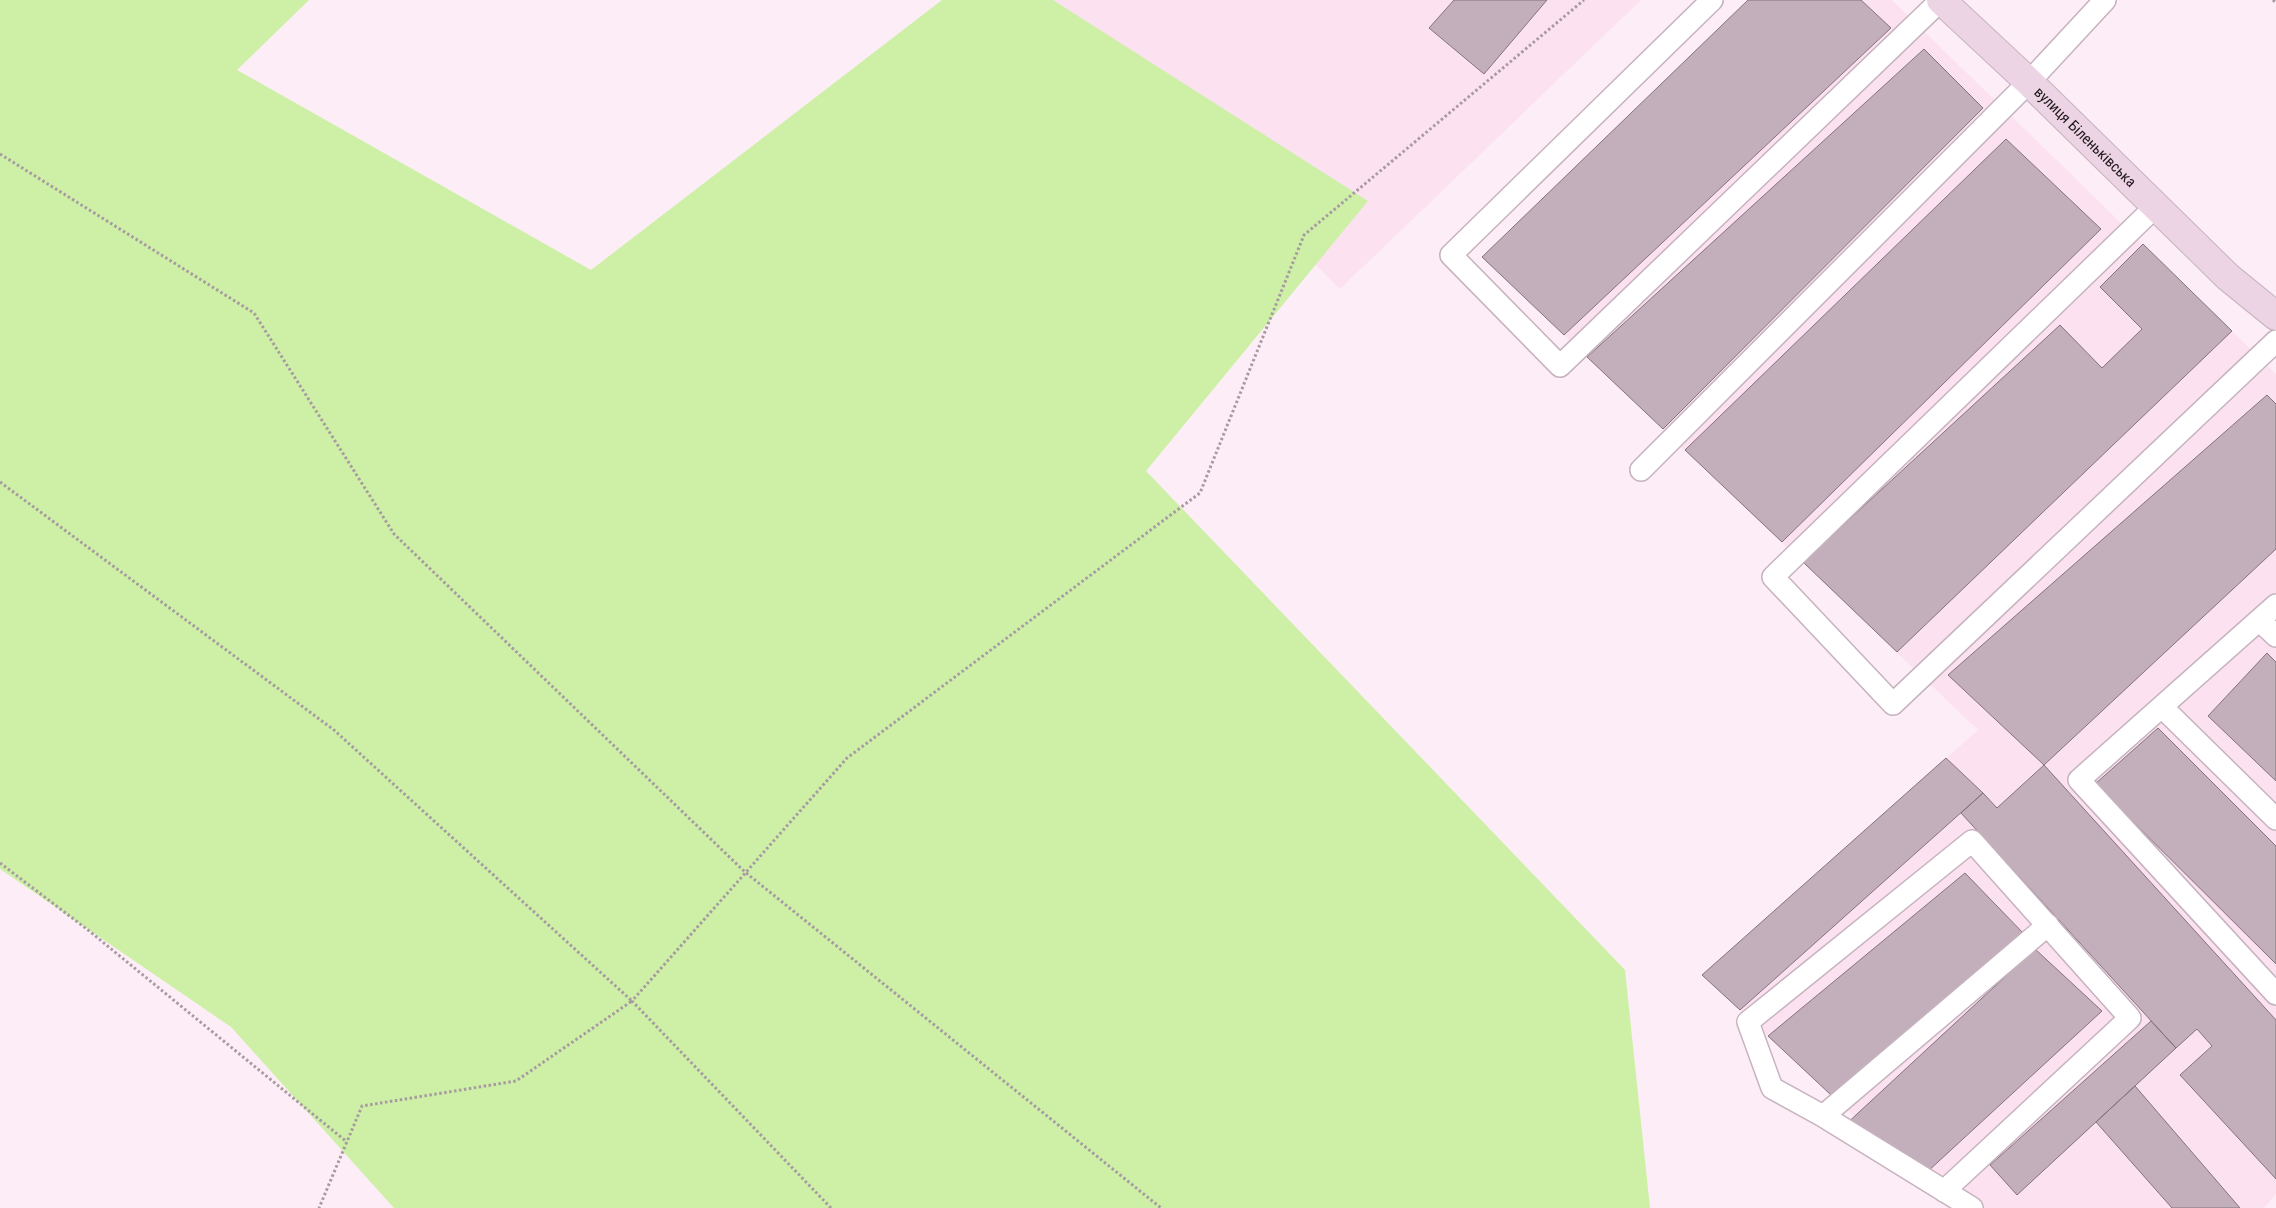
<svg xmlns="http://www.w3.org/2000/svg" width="2276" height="1208" font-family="'Roboto Condensed',sans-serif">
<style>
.built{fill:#fce1f1}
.green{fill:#cdf0a6}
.building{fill:#c2afbb;stroke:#84727d}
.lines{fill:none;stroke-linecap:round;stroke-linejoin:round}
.lane-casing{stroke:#c6b3bf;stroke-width:24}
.secondary-casing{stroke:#c6b3bf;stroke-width:30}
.path{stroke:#a79aa1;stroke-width:3;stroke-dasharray:2.5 2.5;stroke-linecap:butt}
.lane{stroke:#fff;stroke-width:21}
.secondary{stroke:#edd4e5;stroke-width:28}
.labels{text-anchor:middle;stroke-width:4.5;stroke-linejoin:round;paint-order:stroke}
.street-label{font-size:15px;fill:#1e171b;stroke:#fff}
</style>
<rect width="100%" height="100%" fill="#fdedf6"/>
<path class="built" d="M1045 0H1641L1340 289Z
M1748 0H1892L2276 374V1194L2264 1208H1953L1702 975 1978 730 1482 257Z"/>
<path class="green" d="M0 0H309L237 70 591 270 942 0H1053L1368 201 1146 471 1625 970 1650 1208H394L231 1027 0 869Z"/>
<path class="building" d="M1454 0H1547L1484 74 1429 28Z
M1748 0H1861L1891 28 1564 335 1482 257Z
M1924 49 1983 108 1663 429 1587 357Z
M2006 139 2101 229 1782 542 1685 450Z
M2143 244 2232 331 1897 652 1803 562 2060 325 2102 368 2142 329 2100 287Z
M2267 395 2276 404V549L2044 765 1948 675Z
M2267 653 2276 662V781L2208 716Z
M2158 728 2276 846V964L2095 784Z
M1946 758 1983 793 1740 1010 1702 975Z
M2044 765 2276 1020V1179L2180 1075 2212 1046 2197 1029 2176 1048 1961 813 1983 793 1997 808Z
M1965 873 2024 934 1831 1095 1768 1036Z
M2035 949 2102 1011 1926 1173 1843 1127Z
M2151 1021 2176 1048 2017 1195 1990 1165Z
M2135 1086 2240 1208H2172L2096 1122Z"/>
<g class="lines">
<g class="lane-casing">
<path id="lane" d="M1712 0 1451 255 1560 366 1941 0
M2155 207 1773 577 1893 704 2276 341
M1641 470 2029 82 2105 0
M2276 605 2079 780 2276 994
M2259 620 2276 636
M2162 707 2276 819
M1823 1116 2048 925
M1944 1191 2130 1018 1972 841 1748 1022 1772 1088 1823 1116 1972 1208"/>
</g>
<g class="secondary-casing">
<g id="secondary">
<path id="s1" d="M1941 0 2029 82 2228 277 2276 316"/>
</g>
</g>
<path class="path" d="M2273 0 2276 3
M0 154 254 313 394 534 745 872 1161 1208
M0 482 334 730 632 1001 516 1081 362 1106 319 1208
M0 863 88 930 347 1142
M831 1208 632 1001 847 758 1200 493 1304 235 1584 0"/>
<use href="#lane" class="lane"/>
<use href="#secondary" class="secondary"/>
</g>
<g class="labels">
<g class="street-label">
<text dy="5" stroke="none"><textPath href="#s1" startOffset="199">вулиця Біленьківська</textPath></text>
</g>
</g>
</svg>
